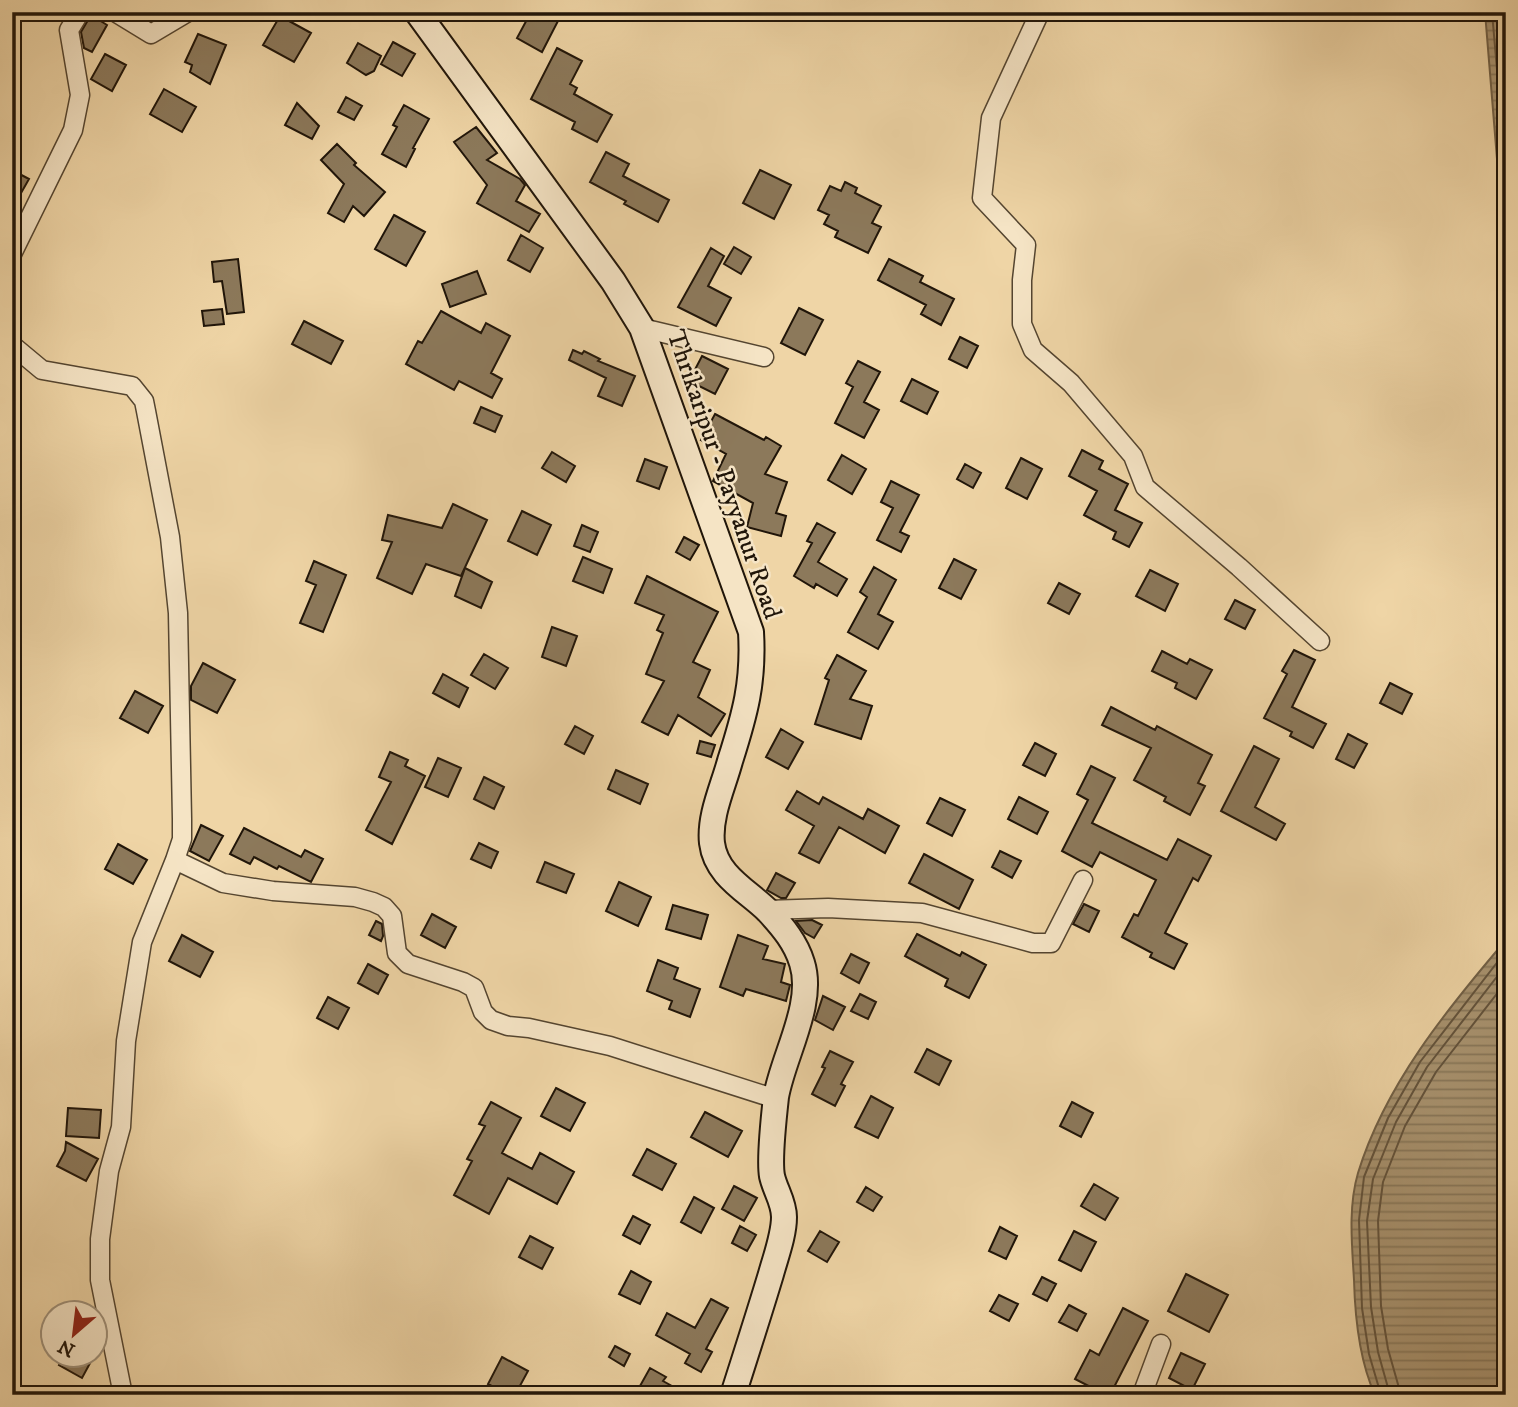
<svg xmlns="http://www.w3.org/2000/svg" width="1518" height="1407" font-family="'IM FELL DW Pica',serif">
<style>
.water{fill:url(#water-rules);stroke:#726147;stroke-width:2}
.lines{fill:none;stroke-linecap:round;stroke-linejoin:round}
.shore{stroke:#64543d;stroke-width:2}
.building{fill:#8c795b;stroke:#201509;stroke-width:2}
.minor-casing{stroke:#544530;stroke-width:21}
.secondary-casing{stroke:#201509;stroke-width:28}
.minor{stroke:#f5e4c5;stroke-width:18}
.secondary{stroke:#f5e4c5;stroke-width:24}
.labels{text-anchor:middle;stroke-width:5;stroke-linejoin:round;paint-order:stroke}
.street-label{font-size:26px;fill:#201509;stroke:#f5e4c5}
</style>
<defs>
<pattern id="water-rules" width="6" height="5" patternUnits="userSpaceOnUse" patternTransform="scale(1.75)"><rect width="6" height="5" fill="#a99471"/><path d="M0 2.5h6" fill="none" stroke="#89785b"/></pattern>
</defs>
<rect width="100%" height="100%" fill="#efd5a6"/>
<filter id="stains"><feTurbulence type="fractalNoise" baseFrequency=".00286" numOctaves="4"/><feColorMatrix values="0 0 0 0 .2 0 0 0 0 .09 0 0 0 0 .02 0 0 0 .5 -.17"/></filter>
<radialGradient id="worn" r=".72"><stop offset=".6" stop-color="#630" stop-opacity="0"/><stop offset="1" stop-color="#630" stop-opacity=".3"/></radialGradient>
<path class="water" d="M1485 12H1506V217L1498 171Z
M1506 940V1395H1375C1359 1360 1355 1318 1354 1280 1352 1245 1348 1207 1358 1173 1385 1085 1447 1009 1506 940Z"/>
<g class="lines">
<path class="shore" d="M1492 12 1506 174
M1381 1395 1369 1354 1362 1308 1359 1220 1364 1177 1388 1118 1420 1062 1506 951
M1390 1395 1378 1352 1371 1307 1367 1221 1373 1179 1396 1122 1427 1067 1506 965
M1401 1395 1388 1349 1381 1306 1378 1221 1383 1182 1405 1126 1436 1072 1506 982"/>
</g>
<path class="building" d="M531 12H541L558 21 542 52 517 38Z
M91 15 107 25 92 52 84 48 81 32Z
M280 16 311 33 294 62 263 45Z
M198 34 226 45 210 84 190 72 192 65 185 62Z
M393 42 415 54 402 76 381 64Z
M358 43 381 56 374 71 366 75 347 63Z
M557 48 582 61 570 84 577 88 574 94 612 115 597 142 572 129 575 122 531 99Z
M105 54 126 65 112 91 91 79Z
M164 89 196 107 182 132 150 114Z
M346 97 362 106 354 120 338 112Z
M297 103 319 126 312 139 285 125Z
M404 105 429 119 413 148 415 149 406 167 382 154 397 127 393 125Z
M476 127 497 153 487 160 520 179 525 185 516 201 540 214 529 232 477 203 487 185 454 142Z
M337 144 356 163 354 165 385 192 364 216 353 206 344 222 328 213 344 184 321 160Z
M606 152 629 164 623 176 669 200 658 222 624 204 626 201 590 182Z
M12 170 29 179 12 209Z
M760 170 791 185 774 219 743 203Z
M845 182 857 188 855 193 881 206 872 223 881 227 868 253 835 237 838 231 824 224 829 215 818 210 830 186 841 191Z
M394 215 425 232 406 266 375 249Z
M521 235 543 248 530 272 508 260Z
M734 247 751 257 741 274 724 264Z
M711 248 724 256 708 286 731 298 716 326 678 307Z
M238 259 244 312 227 314 222 281 214 282 212 262Z
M889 259 923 276 920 282 954 299 941 325 921 314 926 305 878 280Z
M477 271 486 294 450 307 442 284Z
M799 308 823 320 805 355 781 343Z
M222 309 224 324 204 326 202 311Z
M441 311 481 333 486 323 510 336 491 373 502 379 492 398 459 381 454 390 406 364 418 341 422 343Z
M304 321 343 341 331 364 292 344Z
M960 337 978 346 967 368 949 359Z
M573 350 582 354 584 351 600 359 598 361 635 376 622 406 598 396 606 378 569 360Z
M702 356 728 369 715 394 689 381Z
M858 361 880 372 864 402 879 410 864 438 835 423 853 387 846 383Z
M912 379 938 392 927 414 901 401Z
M481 407 502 416 495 432 474 423Z
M715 414 764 440 766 437 781 446 765 474 787 482 776 513 786 516 781 536 747 527 753 503 713 481 726 454 701 440Z
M1082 450 1103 461 1099 469 1128 484 1115 510 1142 523 1129 547 1113 539 1116 532 1084 515 1097 491 1069 476Z
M552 452 575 466 566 482 542 468Z
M842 455 866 469 852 494 828 480Z
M1021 458 1042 469 1027 499 1006 488Z
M645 459 667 467 659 489 637 481Z
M965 464 981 473 973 488 957 479Z
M891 481 919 495 900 532 909 536 901 552 877 540 893 508 881 502Z
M453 504 487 520 461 576 426 564 412 594 377 578 392 542 382 540 388 515 442 528Z
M522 511 551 525 537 555 508 541Z
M817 523 835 533 818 562 847 579 837 596 816 584 814 588 794 576 812 543 807 541Z
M582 525 598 532 590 552 574 546Z
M684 537 699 545 690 560 676 552Z
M583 557 612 569 603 593 573 581Z
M954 559 976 570 961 599 939 588Z
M314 561 346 575 323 632 300 623 316 585 306 581Z
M874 567 896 580 878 614 893 622 878 649 848 632 867 597 860 592Z
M465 568 492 582 481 608 455 596Z
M1150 570 1178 584 1165 611 1136 596Z
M647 576 718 612 693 662 710 670 698 697 725 714 711 736 678 715 668 735 642 722 664 681 646 674 663 633 657 630 664 615 635 603Z
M1059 583 1080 594 1069 614 1048 603Z
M1235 600 1255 610 1245 629 1225 619Z
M552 627 577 636 566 666 542 657Z
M1294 650 1315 660 1292 707 1326 724 1313 748 1290 736 1292 732 1264 718 1287 674 1282 671Z
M1162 651 1187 664 1190 659 1212 670 1196 699 1175 688 1177 683 1152 671Z
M484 654 508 668 495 689 471 675Z
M837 655 866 671 850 699 872 706 861 739 815 724 829 680 825 678Z
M203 663 235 680 217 713 191 700V686Z
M443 674 468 688 459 707 433 693Z
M1390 683 1412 694 1402 714 1380 703Z
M135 691 163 706 148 733 120 718Z
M1111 707 1155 730 1157 726 1212 755 1198 783 1205 786 1190 815 1164 801 1166 797 1134 780 1151 748 1102 725Z
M575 726 593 736 584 754 565 744Z
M781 729 803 742 788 769 766 757Z
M1348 734 1367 744 1354 768 1336 759Z
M700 741 715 745 711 757 697 753Z
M1035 743 1056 754 1045 776 1023 765Z
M1254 746 1279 759 1255 807 1285 824 1276 840 1221 811Z
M390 752 408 760 405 766 425 776 392 844 366 830 391 782 379 777Z
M438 758 461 768 448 797 425 787Z
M1091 766 1115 778 1092 823 1167 860 1178 839 1211 856 1198 881 1193 878 1165 933 1187 944 1174 969 1150 957 1152 953 1122 937 1134 914 1138 916 1156 880 1100 852 1092 867 1062 851 1088 800 1077 794Z
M616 770 648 784 640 804 608 789Z
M484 777 504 787 494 809 474 799Z
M797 791 819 804 823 797 863 819 868 809 899 826 885 853 839 827 819 863 799 853 814 826 786 810Z
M1019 797 1048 812 1037 834 1008 819Z
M940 798 965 810 952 836 927 823Z
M201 825 223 836 209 861 190 851Z
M244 828 301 857 305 850 323 859 311 882 279 866 277 869 254 857 250 864 230 854Z
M479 843 498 852 491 868 471 859Z
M118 844 147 860 133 884 105 869Z
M1000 851 1021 861 1012 878 992 867Z
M924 854 973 880 959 909 909 883Z
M545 862 574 874 566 893 537 882Z
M776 873 795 883 786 898H781L767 890Z
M619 882 651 897 638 926 606 911Z
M1084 904 1099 911 1089 932 1073 924Z
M673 905 708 915 701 939 666 929Z
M432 914 456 927 445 948 421 935Z
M812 920 822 925 814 938 805 933 796 921Z
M376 921 382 924 383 936 381 941 369 935Z
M917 934 960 956 962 952 986 965 969 998 945 986 948 979 905 956Z
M182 935 213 952 200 977 169 961Z
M738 935 768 946 763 959 785 964 781 982 790 985 786 1001 746 989 743 996 720 987Z
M851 954 869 963 859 983 841 973Z
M658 960 678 968 674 979 700 989 690 1017 669 1009 672 1001 647 991Z
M368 964 388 975 378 994 358 983Z
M860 994 876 1002 868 1019 851 1011Z
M823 996 845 1007 833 1030 815 1020Z
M328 997 349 1008 338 1029 317 1018Z
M927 1049 951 1061 939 1085 915 1072Z
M830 1051 853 1062 841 1084 845 1086 835 1106 812 1094 825 1068 822 1067Z
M556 1088 585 1103 570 1131 541 1116Z
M871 1096 893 1108 878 1138 855 1127Z
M491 1102 521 1118 502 1153 532 1169 540 1153 574 1172 557 1204 508 1178 489 1214 454 1195 472 1161 467 1159 485 1126 479 1124Z
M1072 1102 1093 1113 1081 1137 1060 1126Z
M68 1108 101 1110 99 1138 66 1136Z
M705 1112 742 1131 728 1157 691 1137Z
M66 1142 98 1159 86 1181 57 1166 65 1151Z
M647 1149 676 1164 662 1190 633 1175Z
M1094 1184 1118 1198 1105 1220 1081 1206Z
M734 1186 757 1198 744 1221 722 1209Z
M866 1187 882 1197 873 1211 857 1202Z
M694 1197 714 1208 701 1233 681 1222Z
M633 1216 650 1225 640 1244 623 1235Z
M740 1226 756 1235 747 1251 732 1243Z
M1000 1227 1017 1236 1006 1259 989 1251Z
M820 1231 839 1242 827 1262 808 1251Z
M1074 1231 1096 1242 1081 1271 1059 1260Z
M530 1236 553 1248 542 1269 519 1257Z
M631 1271 651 1282 640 1304 619 1294Z
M1186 1274 1228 1295 1209 1332 1168 1311Z
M1042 1277 1056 1284 1047 1301 1033 1294Z
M999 1295 1018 1304 1009 1321 990 1311Z
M711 1299 728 1308 706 1349 712 1352 701 1372 685 1363 690 1354 656 1335 667 1313 695 1328Z
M1069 1305 1086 1314 1077 1331 1059 1322Z
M1123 1308 1148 1321 1110 1395H1106L1075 1379 1090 1350 1099 1355Z
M615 1346 630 1354 624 1366 609 1357Z
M1181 1353 1205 1364 1192 1390 1169 1378Z
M65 1354H95L82 1378 59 1365Z
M502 1357 528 1371 515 1395H508L488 1384Z
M650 1368 666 1377 663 1381 688 1395H635Z"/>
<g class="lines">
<g class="minor-casing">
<path id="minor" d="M115 12 151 34 188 12
M1040 12 991 118 982 198 1026 245 1022 280V324L1033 350 1071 383 1133 456 1145 487 1239 567 1320 641
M12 254 73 130 80 95 69 30 80 12
M642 328 764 357
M12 345 42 370 132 386 144 401 146 411 170 537 178 613 182 819V839L175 860 142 942 126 1041 121 1127 109 1171 100 1239V1280L123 1395
M175 860 223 883 273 891 355 897 373 902 384 907 392 916 397 953 408 964 463 982 474 988 483 1012 491 1020 508 1026 529 1028 610 1046 776 1099
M767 910 828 908 922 913 1033 943H1051L1083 880
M1142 1395 1161 1344"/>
</g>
<g class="secondary-casing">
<path id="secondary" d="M417 12 613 281 642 328 751 632C754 682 745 714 730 761 723 787 709 816 712 843 716 876 748 891 768 911 783 927 796 943 802 963 815 1004 783 1056 776 1097 774 1115 769 1159 772 1176 775 1190 784 1202 784 1217 784 1235 776 1256 771 1274 759 1314 746 1354 733 1395"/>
</g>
<use href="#minor" class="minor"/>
<use href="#secondary" class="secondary"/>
</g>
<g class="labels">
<g class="street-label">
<text transform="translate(725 474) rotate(71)" y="9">Thrikaripur - Payyanur Road</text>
</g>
</g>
<rect width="1518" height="1407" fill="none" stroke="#efd5a6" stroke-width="42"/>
<rect x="14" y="14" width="1490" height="1379" fill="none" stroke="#201509" stroke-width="3.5"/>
<rect x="21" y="21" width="1476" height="1365" fill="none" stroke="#201509" stroke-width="2"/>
<g transform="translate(74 1334) rotate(208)"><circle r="33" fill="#f5e4c5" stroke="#a0917a" stroke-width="2"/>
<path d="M0-5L12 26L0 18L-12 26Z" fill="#8f2418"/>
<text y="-10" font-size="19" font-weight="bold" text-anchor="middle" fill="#201509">N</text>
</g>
<rect width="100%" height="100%" filter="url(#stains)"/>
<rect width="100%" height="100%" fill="url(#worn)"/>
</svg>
